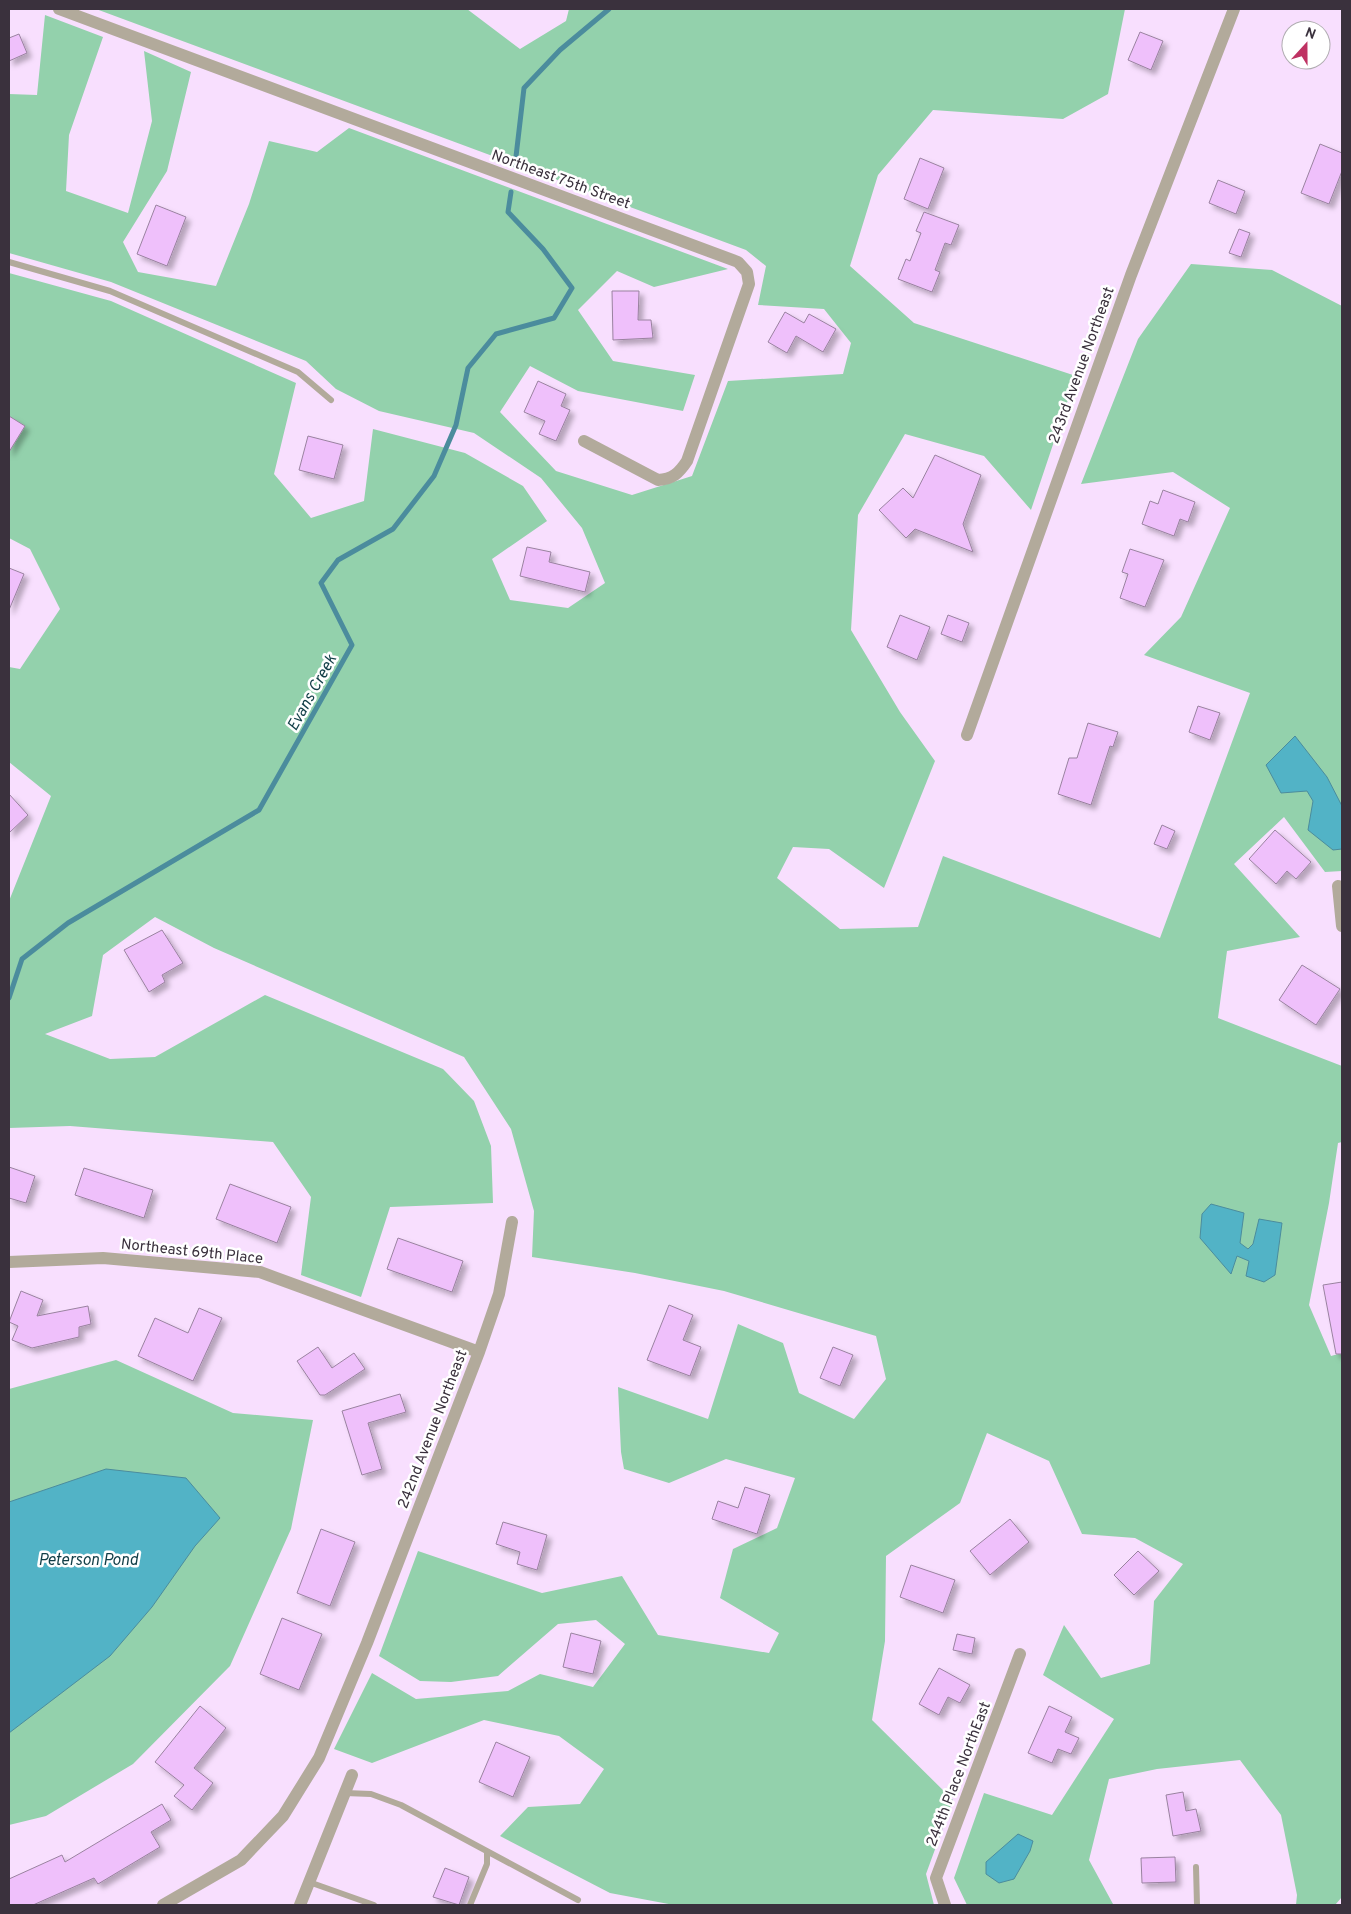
<svg xmlns="http://www.w3.org/2000/svg" width="1351" height="1914" font-family="Overpass,sans-serif">
<style>
.green{fill:#93d1ac}
.water{fill:#52b3c6;stroke:#4b8c9d}
.lines{fill:none;stroke-linecap:round;stroke-linejoin:round}
.stream{stroke:#4b8c9d;stroke-width:5}
.building{fill:#efc0fb;stroke:#99829f;filter:url(#shadow)}
.service{stroke:#b2aa9b;stroke-width:6}
.minor{stroke:#b2aa9b;stroke-width:12}
.labels{text-anchor:middle;stroke-width:5;stroke-linejoin:round;paint-order:stroke}
.street-label{font-size:15px;fill:#3a313d;stroke:#fff}
.water-label{font-size:16px;font-style:italic;fill:#113e47;stroke:#fff}
</style>
<defs>
<filter id="shadow"><feDropShadow dx="4.5" dy="4.5" stdDeviation="2.5" flood-color="#0004"/></filter>
</defs>
<rect width="100%" height="100%" fill="#f8dffe"/>
<path class="green" d="M96 9H467L520 49 566 21 569 9H1125L1108 94 1063 119 933 110 878 175 850 266 914 323 1076 376 1031 510 984 456 905 434 858 515 851 630 900 712 935 761 884 888 829 849 793 847 777 878 840 929 918 927 943 856 1160 938 1250 693 1144 655 1181 617 1230 508 1173 472 1081 484 1138 339 1191 264 1272 270 1342 306V871L1325 872 1284 817 1234 864 1300 937 1227 951 1218 1018 1342 1066V1142L1338 1143 1329 1203 1309 1305 1331 1356 1342 1353V1897L1335 1905H1296L1297 1895 1281 1815 1240 1760 1157 1769 1109 1779 1089 1860 1113 1904 1115 1905H967L954 1878 984 1793 1052 1815 1114 1719 1043 1675 1064 1625 1101 1678 1150 1664 1154 1601 1183 1564 1135 1538 1082 1534 1049 1461 987 1433 960 1503 886 1556 885 1641 872 1720 953 1800 926 1874 934 1905H674L610 1893 500 1836 528 1807 580 1804 604 1769 559 1736 484 1720 372 1763 334 1749 372 1673 416 1699 508 1691 540 1674 593 1687 625 1644 596 1620 558 1624 498 1676 451 1682 420 1681 379 1656 418 1551 542 1593 622 1576 658 1635 769 1653 779 1633 720 1598 733 1549 777 1528 795 1478 726 1459 669 1483 624 1469 621 1452 618 1387 708 1419 738 1324 783 1343 799 1393 854 1419 886 1379 876 1336 724 1291 635 1273 532 1257 534 1211 511 1129 464 1057 214 948 155 917 103 955 92 1016 45 1034 110 1059 155 1057 265 995 443 1069 474 1101 491 1146 493 1203 390 1207 361 1297 301 1275 311 1197 273 1142 70 1126 9 1128V901L51 796 9 762V667L20 669 60 609 30 549 9 538V273L111 301 296 383 274 474 311 518 364 501 373 429 465 453 523 486 547 521 492 559 510 600 568 608 605 583 582 528 541 478 474 433 379 411 336 389 306 361 111 282 9 253V94L37 95 45 15 103 37 69 135 66 191 128 213 152 121 144 51 191 72 167 171 123 242 138 272 216 286 249 204 269 141 317 152 349 128 728 269 654 287 617 271 578 310 613 361 695 375 683 411 578 391 530 366 500 412 556 471 632 495 692 476 728 381 843 374 851 343 824 309 758 305 766 266 746 250Z
M116 1360 233 1413 313 1420 291 1529 230 1666 133 1764 46 1816 9 1825V1389Z"/>
<path class="water" d="M1295 736 1327 777 1342 806V849L1333 850 1308 830 1313 801 1307 791 1281 793 1266 765Z
M1211 1204 1244 1213 1240 1243 1248 1249 1253 1244 1259 1219 1282 1223 1275 1275 1264 1282 1246 1276 1249 1261 1237 1256 1231 1274 1200 1238 1202 1214Z
M106 1469 186 1478 220 1518 195 1546 152 1607 110 1656 9 1733V1502Z
M1018 1834 1033 1841 1030 1851 1014 1879 999 1883 986 1874V1862Z"/>
<g class="lines">
<path class="stream" d="M515 165 524 88 560 50 609 9
M9 998 22 959 68 923 259 810 352 645 321 583 338 560 393 529 434 476 456 425 468 368 496 334 554 318 572 288 543 249 508 212 511 192"/>
</g>
<path class="building" d="M1140 32 1163 41 1151 70 1128 60Z
M19 34 27 53 9 61V38Z
M1320 144 1342 153V171L1329 204 1301 193Z
M920 158 944 168 928 209 904 199Z
M1218 180 1245 191 1236 214 1209 203Z
M156 205 186 217 167 266 137 254Z
M924 212 959 225 951 245 945 243 935 270 940 272 932 292 898 279 906 259 910 261 921 233 916 231Z
M1239 229 1250 233 1241 257 1229 253Z
M612 291H639L638 320H651L653 338 613 340Z
M785 312 804 323 809 314 836 329 823 352 796 336 787 353 768 342Z
M538 381 566 394 561 406 570 410 556 441 539 434 545 421 524 412Z
M9 416 25 426 9 452Z
M308 436 343 445 334 479 299 470Z
M935 455 981 475 963 524 973 552 915 529 906 538 879 510 903 488 913 498Z
M1163 490 1195 502 1188 522 1180 519 1174 536 1142 524 1150 501 1158 504Z
M527 547 551 552 549 562 590 572 585 592 520 576Z
M1130 549 1164 560 1145 607 1120 598 1128 574 1122 572Z
M9 568 24 574 9 610Z
M900 615 930 627 917 660 887 647Z
M948 615 969 623 962 642 941 634Z
M1198 706 1220 713 1210 740 1189 732Z
M1088 723 1118 732 1113 747 1110 746 1091 805 1058 794 1069 758H1077Z
M9 794 28 815 9 833Z
M1162 825 1175 831 1167 849 1154 844Z
M1275 830 1311 862 1296 879 1287 871 1276 884 1249 859Z
M162 930 183 963 162 975 165 982 149 992 124 950Z
M1302 965 1340 989 1316 1025 1279 1000Z
M9 1167 35 1176 26 1203 9 1198Z
M84 1168 153 1190 144 1218 75 1195Z
M230 1184 291 1207 277 1243 216 1219Z
M398 1238 463 1261 452 1292 387 1269Z
M1342 1282V1354H1336L1323 1285Z
M21 1291 43 1300 37 1316 88 1306 91 1324 79 1327V1337L32 1348 12 1340 18 1326 9 1322Z
M669 1305 693 1315 683 1340 701 1347 690 1376 647 1360Z
M199 1308 222 1318 193 1381 138 1356 155 1318 188 1333Z
M318 1347 332 1368 354 1353 365 1369 325 1395H320L297 1361Z
M833 1347 853 1355 840 1386 820 1378Z
M400 1394 406 1412 368 1423 382 1469 362 1475 342 1411Z
M745 1487 770 1495 757 1534 712 1519 718 1501 738 1508Z
M1010 1519 1029 1542 990 1575 970 1551Z
M503 1522 547 1535 537 1570 517 1564 520 1552 496 1544Z
M321 1529 355 1542 330 1606 297 1593Z
M1138 1551 1159 1571 1134 1595 1114 1575Z
M911 1565 955 1580 943 1613 900 1597Z
M282 1618 322 1634 299 1690 260 1674Z
M571 1633 601 1641 593 1674 563 1667Z
M957 1634 975 1638 972 1654 953 1650Z
M939 1668 970 1685 960 1703 948 1697 939 1715 919 1704Z
M200 1706 226 1728 194 1768 213 1783 192 1810 174 1796 184 1785 155 1762Z
M1049 1706 1072 1717 1065 1732 1079 1738 1071 1754 1058 1749 1052 1763 1028 1753Z
M496 1742 530 1757 513 1797 479 1782Z
M1183 1792 1186 1811 1196 1809 1201 1831 1173 1836 1166 1795Z
M162 1804 171 1820 151 1832 160 1847 98 1884 94 1878 33 1905H9V1879L62 1855 65 1862Z
M1175 1857 1176 1882 1142 1883 1141 1858Z
M445 1868 469 1877 459 1905 433 1897Z"/>
<g class="lines">
<path class="service" d="M9 262 110 291 298 372 331 400
M345 1793 371 1794 401 1805 578 1900
M1196 1867 1197 1905
M309 1882 374 1905
M470 1905 487 1864V1852"/>
<path class="minor" d="M59 9 738 262 747 272 749 284 687 461C679 473 673 479 658 480L584 441
M967 735 1131 275 1234 9
M1338 886 1342 926
M9 1262 103 1258 260 1272 479 1352
M163 1905 241 1860 283 1816 319 1758 367 1643 479 1352 499 1294 512 1222
M300 1905 352 1775
M945 1905 936 1878 1020 1654"/>
</g>
<g class="labels">
<g class="street-label">
<text transform="translate(561 179) rotate(20)" y="5">Northeast 75th Street</text>
<text transform="translate(1081 365) rotate(-70)" y="5">243rd Avenue Northeast</text>
<text transform="translate(192 1251) rotate(6)" y="5">Northeast 69th Place</text>
<text transform="translate(432 1429) rotate(-69)" y="5">242nd Avenue Northeast</text>
<text transform="translate(958 1774) rotate(-69)" y="5">244th Place NorthEast</text>
</g>
<g class="water-label">
<text transform="translate(311 692) rotate(-61)" y="6">Evans Creek</text>
<text x="88" y="1565">Peterson Pond</text>
</g>
</g>
<rect width="1351" height="1914" fill="none" stroke="#3a313d" stroke-width="20"/>
<g transform="translate(1306 45) rotate(21)"><circle r="24" fill="#ffffff" stroke="#b0adb1"/>
<path d="M0-4L9 19L0 12L-9 19Z" fill="#bf3263"/>
<text y="-8" font-size="14" font-weight="bold" text-anchor="middle" fill="#3a313d">N</text>
</g>
</svg>
